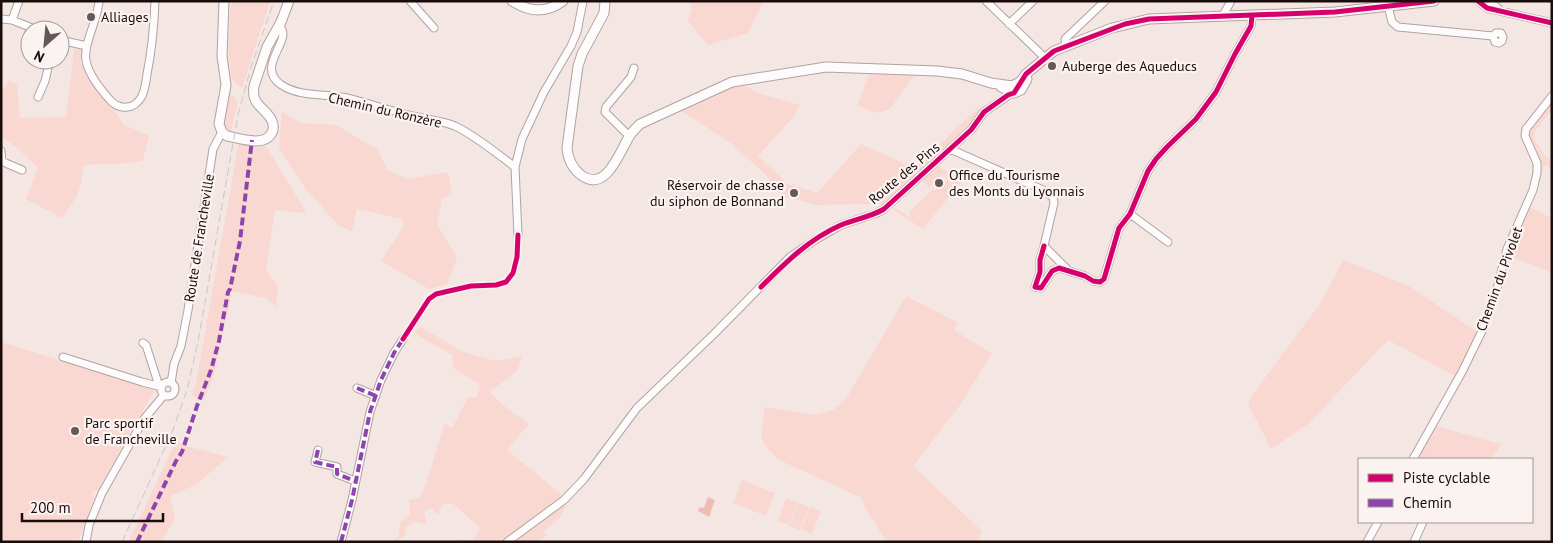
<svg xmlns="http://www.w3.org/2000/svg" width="1553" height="543" font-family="'PT Sans',sans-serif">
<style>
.green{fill:#fad8d2}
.water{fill:#f1bcb4}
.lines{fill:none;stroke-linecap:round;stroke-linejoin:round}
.minor-casing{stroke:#b0a3a0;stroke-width:9}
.major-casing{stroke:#b0a3a0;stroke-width:11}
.minor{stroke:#fdfbfb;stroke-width:7}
.major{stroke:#fdfbfb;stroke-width:9}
.rail{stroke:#cac7c6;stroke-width:1;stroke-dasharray:8 4;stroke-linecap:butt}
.quiet{stroke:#8e44ad;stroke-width:4;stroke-dasharray:8 4;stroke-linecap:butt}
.cycleway-casing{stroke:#fbf3f1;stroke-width:8}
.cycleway{stroke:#d6006c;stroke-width:5}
.poi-dot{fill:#665856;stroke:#fbf3f1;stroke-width:2}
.labels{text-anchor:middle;stroke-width:4.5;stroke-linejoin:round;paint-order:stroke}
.poi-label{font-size:14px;fill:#1a0c0a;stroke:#fbf3f1;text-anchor:start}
.street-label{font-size:14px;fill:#1a0c0a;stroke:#fbf3f1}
</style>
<rect width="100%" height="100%" fill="#f4e6e3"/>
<path class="green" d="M231 1H270L242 88 232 80 228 53Z
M688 1H764L748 33 708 45 688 21 692 6Z
M74 49 82 50 80 63 124 125 149 135 143 160 131 163 84 165 81 183 77 196 62 218 26 199 38 168 17 148 1 136V92L9 80 17 84 20 118 66 117Z
M870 72 916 73 890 109 878 113 857 106Z
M741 84 761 94 800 105 794 116 758 156 783 179 785 183 817 193 861 144 915 168 978 108 984 111 972 125 888 204 817 205 786 197 781 194 766 175 732 144 679 109 732 85Z
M230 94 233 96 238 103 231 132 225 130 224 121Z
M1552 96V110L1535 131 1534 138 1544 155 1552 161V170L1545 165 1536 186 1537 163 1525 136Z
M282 112 302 123 336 125 378 150 387 170 408 179 448 172 452 194 442 199 437 224 457 258 447 284 429 289 381 261 405 224 401 219 357 209 352 231 339 226 305 188 279 148Z
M239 141 255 147 266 146 306 212 304 213 275 210 266 270 278 286 276 307 267 298 232 291 214 375 203 401 192 395 196 383Z
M939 166 961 182 923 229 892 209 895 208 909 217 911 215 909 212 933 189 934 191 947 180 943 174 930 186 929 188 921 179 935 167Z
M1529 207 1552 218V273L1509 256V249Z
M1343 260 1409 286 1480 334 1459 378 1388 340 1308 424 1271 449 1248 404 1250 398 1322 301Z
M906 296 957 322 954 330 992 354 958 408 913 466 982 531 978 542H887L868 513 860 497 777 459 765 445 761 436 765 407 815 415 833 410 846 399Z
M421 327 463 352 496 361 522 356 518 370 490 392 503 405 529 424 507 450 560 493 565 507 558 520 544 531 547 535 536 542H459L460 539 473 541 480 528 452 503 442 505 438 515 431 508 424 511 427 525 414 521 406 528 404 536 396 542H390L399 536 400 523 410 514 409 500 420 498C431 473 436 448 445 423L452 428 468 397H477L480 385 453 368 452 355 414 333Z
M1 342 155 389 98 490 93 491 92 495 94 498 78 542H1Z
M1432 425 1501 444 1492 459H1413Z
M176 441 186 446 229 457 195 485 170 496 175 518 161 542H128Z
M742 480 775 493 766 516 733 503Z
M786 498 797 502 789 525 778 521Z
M798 503 809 507 800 530 789 526Z
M810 507 821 511 812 534 801 530Z"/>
<path class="water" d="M708 497 715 500 709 517 698 511 700 507 704 508Z"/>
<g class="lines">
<g class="minor-casing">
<path id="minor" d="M99 1C98 20 83 44 86 61 89 75 101 90 110 100 114 105 121 108 127 107 133 107 139 102 142 96 145 90 146 81 147 74 152 50 154 26 155 1
M410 1 434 28
M986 1 1041 54
M1478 1 1487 8 1552 23
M1489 1 1499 9
M1388 6 1392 22 1398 27 1493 36 1496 33H1501L1503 37 1502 41 1499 43 1495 42 1493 36
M1222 17 1231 1
M1 19 12 20 37 30
M12 20 19 1
M1009 24 1033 1
M279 26C295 39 255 65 280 84 300 98 325 93 347 98 371 104 394 112 417 117 430 120 443 121 455 126 476 136 496 153 515 167
M60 40 87 46
M1066 47 1065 39 1105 1
M38 97 45 81 50 60
M630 135 625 132 605 112 606 107 631 77 634 68
M950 149 1043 190 1053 197 1054 203 1044 246 1067 269
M1 151 2 162
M1 161 22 170
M1130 214 1168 242
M518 235 515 167 522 139 544 92 571 46 577 32 583 1
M1044 246 1040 260V272L1035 287 1041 288 1052 271 1059 268 1085 276 1093 281 1100 282 1104 279 1119 228 1130 214 1148 171 1156 159 1167 147 1196 119 1216 92 1235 54 1251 26 1252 16
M143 343 146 345 159 386
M63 357 142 382 162 387
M161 389a7 7 0 1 1 14 0a7 7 0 1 1-14 0Z
M171 383 174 364 181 346 188 310 213 149 222 132
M357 388 376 396
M318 450 315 462 337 467V474L355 481
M1413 459 1462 372 1483 329 1497 289 1507 249 1533 190 1537 173V163L1525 136 1526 129 1552 96
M86 542 89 525 102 493 144 419 164 395
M341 542 352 500 370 412 381 380 394 353 403 339
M507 542 564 500 584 479 637 408 714 334 790 257 815 240 841 225 877 213 884 209 971 130 984 112 1015 91
M1367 542 1378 522
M1414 542 1423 522"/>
</g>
<g class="major-casing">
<path id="major" d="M224 1 222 56 226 85 219 124 222 132 227 136C238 138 264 147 271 134 274 130 274 124 271 119 263 106 251 105 254 86L267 47 281 22 289 1
M512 1C529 12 546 14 563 1
M605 1 604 13 582 54 578 66 567 148C568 159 572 168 581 175 606 194 620 151 630 135 633 131 636 128 640 124L732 82 826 67 937 71 962 74 991 83 1012 86 1020 82 1026 74 1054 51 1112 28 1149 19 1335 12 1434 1
M1001 87 1014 93 1021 90 1027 79"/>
</g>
<use href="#minor" class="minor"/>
<use href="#major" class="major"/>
<path class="rail" d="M122 542 173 430 187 390 198 342 238 115 251 67 274 1"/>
<path class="quiet" d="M357 388 376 396
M318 450 315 462 337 467V474L355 481
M137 542 176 461 182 452 197 406 211 370 219 341 228 292 230 289 240 241 252 140
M341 542 352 500 370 412 381 380 394 353 405 336"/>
<g class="cycleway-casing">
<path id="cycleway" d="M1478 1 1487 8 1552 23
M1044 246 1040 260V272L1035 287 1041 288 1052 271 1059 268 1085 276 1093 281 1100 282 1104 279 1119 228 1130 214 1148 171 1156 159 1167 147 1196 119 1216 92 1235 54 1251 26 1252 16
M761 287C785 263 809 239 841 225 855 219 871 217 884 209L971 130 984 112 1008 95 1014 93 1026 74 1054 51 1125 24 1149 19 1335 12 1434 1
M403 339 429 299 436 294 471 286 496 285 506 282 513 273 517 257 518 235"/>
</g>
<use href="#cycleway" class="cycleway"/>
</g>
<g class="poi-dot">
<circle cx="91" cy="17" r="5"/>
<circle cx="1052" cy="66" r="5"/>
<circle cx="939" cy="183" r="5"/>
<circle cx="794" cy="193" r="5"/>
<circle cx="75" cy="431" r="5"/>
</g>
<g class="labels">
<g class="poi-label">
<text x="101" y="22">Alliages</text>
<text x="1062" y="71">Auberge des Aqueducs</text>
<text x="949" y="180">Office du Tourisme<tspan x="949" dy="16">des Monts du Lyonnais</tspan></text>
<text x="784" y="190" text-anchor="end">Réservoir de chasse<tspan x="784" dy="16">du siphon de Bonnand</tspan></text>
<text x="85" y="428">Parc sportif<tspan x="85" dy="16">de Francheville</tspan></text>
</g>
<g class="street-label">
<text transform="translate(385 110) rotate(13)" y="5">Chemin du Ronzère</text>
<text transform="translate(904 173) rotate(-40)" y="5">Route des Pins</text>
<text transform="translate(199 238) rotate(-81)" y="5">Route de Francheville</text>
<text transform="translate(1499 279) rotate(-70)" y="5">Chemin du Pivolet</text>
</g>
</g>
<rect width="1553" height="543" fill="none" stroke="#1a0c0a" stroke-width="5"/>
<rect x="1358" y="458" width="175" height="65" fill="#fbf3f1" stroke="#a19795"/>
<rect x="1368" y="474" width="25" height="8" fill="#d6006c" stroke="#a19795"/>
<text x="1403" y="483" font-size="15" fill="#1a0c0a">Piste cyclable</text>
<rect x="1368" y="499" width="25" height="8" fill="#8e44ad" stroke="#a19795"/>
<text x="1403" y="508" font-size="15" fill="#1a0c0a">Chemin</text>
<g transform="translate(45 45) rotate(207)"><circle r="24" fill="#fbf3f1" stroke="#a19795"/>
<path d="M0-4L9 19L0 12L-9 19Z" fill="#665856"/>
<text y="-8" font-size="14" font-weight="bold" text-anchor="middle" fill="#1a0c0a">N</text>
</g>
<path d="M22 513v8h141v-8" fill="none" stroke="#1a0c0a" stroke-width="2.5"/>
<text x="30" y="513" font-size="15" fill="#1a0c0a" stroke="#fbf3f1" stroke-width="4" paint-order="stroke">200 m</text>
</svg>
